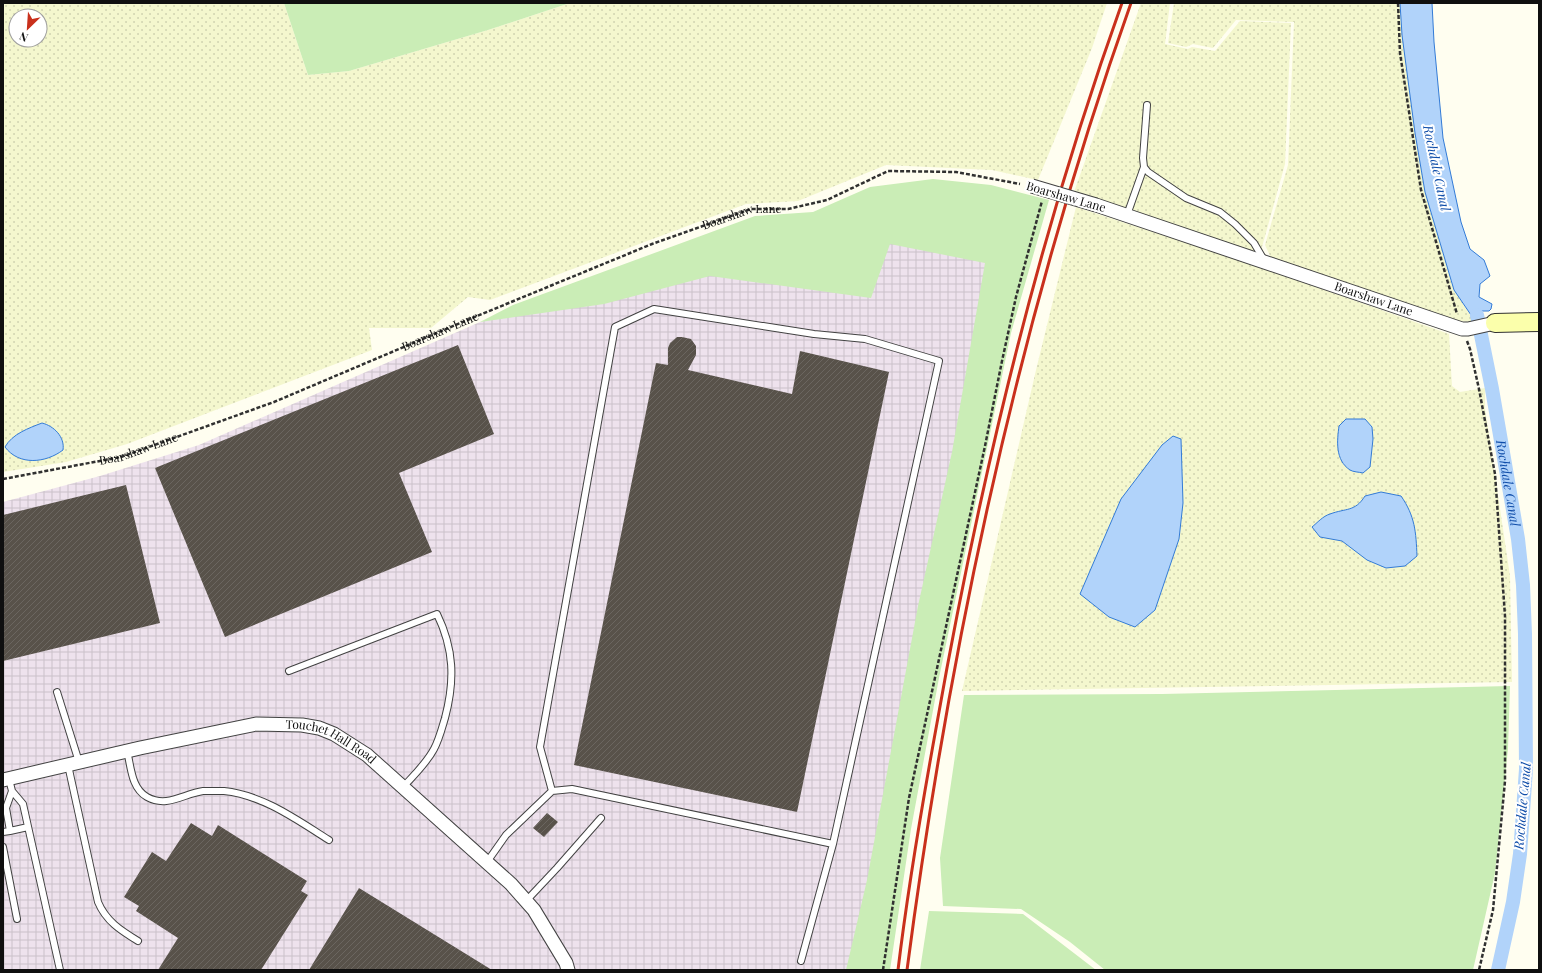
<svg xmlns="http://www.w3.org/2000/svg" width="1542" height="973" font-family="'Playfair Display',serif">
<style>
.industrial{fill:url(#industrial-grid)}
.farmland{fill:url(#farmland-dots);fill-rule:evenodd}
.grass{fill:#caedb6}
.water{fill:#b1d3fa;stroke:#337bd6}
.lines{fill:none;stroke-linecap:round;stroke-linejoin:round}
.canal{stroke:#b1d3fa;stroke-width:14}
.building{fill:url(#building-hatch)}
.lane-casing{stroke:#424242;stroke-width:8}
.street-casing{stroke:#424242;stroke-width:15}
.secondary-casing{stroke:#313131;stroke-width:20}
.path{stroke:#313131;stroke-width:2.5;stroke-dasharray:4 2;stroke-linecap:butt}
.lane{stroke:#fff;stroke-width:6}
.street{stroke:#fff;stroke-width:13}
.secondary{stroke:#fbffab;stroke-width:18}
.rail{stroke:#c9301c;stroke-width:3}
.street-bridge-casing{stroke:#424242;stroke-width:15;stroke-linecap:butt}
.street-bridge{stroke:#fff;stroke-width:13}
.labels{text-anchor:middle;stroke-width:4;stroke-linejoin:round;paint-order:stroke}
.street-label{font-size:12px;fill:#0f0f0f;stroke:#fff}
.water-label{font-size:13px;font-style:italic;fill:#0f4da9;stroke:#fff}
</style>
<defs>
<pattern id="industrial-grid" width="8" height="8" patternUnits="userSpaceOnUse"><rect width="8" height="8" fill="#eee2ed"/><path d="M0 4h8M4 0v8" fill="none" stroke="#cbc1ca"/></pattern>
<pattern id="farmland-dots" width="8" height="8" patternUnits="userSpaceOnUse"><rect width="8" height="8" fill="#f4f7ce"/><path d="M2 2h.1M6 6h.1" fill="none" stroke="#d0d3b0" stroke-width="1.8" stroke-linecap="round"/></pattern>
<pattern id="building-hatch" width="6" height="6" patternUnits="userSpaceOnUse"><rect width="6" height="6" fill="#58524a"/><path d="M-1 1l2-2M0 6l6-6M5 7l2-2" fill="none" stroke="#6b6660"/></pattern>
</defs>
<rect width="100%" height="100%" fill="#fffef0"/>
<path class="industrial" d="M889 235 1019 268 869 970H3V502L100 476 199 445 480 322 705 266Z"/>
<path class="farmland" d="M3 3H284L308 75 349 71 488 30 570 3H1107L1092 48 1038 180 992 170 886 165 798 201 746 204 490 300 468 297 431 328H369L372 350 127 444 66 462 3 472ZM16 16H40V40H16Z
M1141 3H1170L1165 44 1188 49 1192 47 1215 51 1240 21 1291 23 1285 164 1262 247 1264 257 1074 192Z
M1174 3H1400L1402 35 1415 134 1425 192 1454 290 1471 316 1472 322 1450 320 1271 258 1265 245 1288 165 1294 22 1236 20 1213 48 1193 44 1186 47 1168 43Z
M1076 207 1248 263 1449 334 1452 386 1460 392 1485 388V408L1510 576 1512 682 962 691 1036 370Z"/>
<path class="grass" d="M284 3H570L488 30 349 71 308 75Z
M933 179 991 185 1049 200 1011 333 939 678 911 829 890 970H846L867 880 918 606 952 452 985 263 890 244 871 298 710 276 604 304 480 322 513 305 755 216 813 212 870 187Z
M1510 686 1508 749 1495 873 1473 970H1105L1070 942 1021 909 943 906 940 858 964 695 1162 694Z
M929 911 1023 914 1096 970H920Z"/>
<path class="water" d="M1400 3H1432L1434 42 1443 138 1461 222 1470 249 1484 260 1490 276 1480 284 1479 297 1492 304 1491 309 1489 311H1481L1480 321 1472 322 1471 315 1454 290 1425 192 1415 133 1402 35Z
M1346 419H1365L1372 427 1373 439 1370 467 1363 473C1359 472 1353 472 1350 470 1335 460 1337 441 1339 426Z
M42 423C54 426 65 437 63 450 46 463 19 466 5 447 12 434 29 428 42 423Z
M1173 436 1181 439 1183 503 1179 539 1155 610 1135 627 1109 617 1080 594 1121 499 1162 445Z
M1381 492 1401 496C1415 516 1416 532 1417 556L1405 566 1386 568 1367 560 1342 541 1320 537 1312 527C1317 523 1323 516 1330 514 1346 508 1355 512 1365 496Z"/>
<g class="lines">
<path class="canal" id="s1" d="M1477 315 1492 389 1518 539 1523 585 1525 634 1526 769 1520 854 1513 902 1498 970"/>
</g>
<path class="building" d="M677 337H682L691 339 696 346V355L688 370 792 394 800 351 889 372 797 812 574 765 656 363 668 365V348L670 343Z
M458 345 494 434 399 473 432 552 225 637 155 468Z
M126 485 160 623 3 661V515Z
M547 813 558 822 544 837 533 828Z
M191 823 212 836 218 825 307 881 301 891 308 895 261 970H158L178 938 136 911 139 906 124 897 152 852 166 861Z
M359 888 492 970H309Z"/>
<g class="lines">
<g class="lane-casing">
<path id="lane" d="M1147 105 1143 158 1144 167 1148 172 1186 198 1220 212 1235 224 1254 243 1264 260
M1127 215 1144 167
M289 671 437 614C454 649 455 680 445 718 442 728 439 740 434 749 426 764 414 775 403 787
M57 692 79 762
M127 751C131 766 131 788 147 797 167 808 183 794 203 791 209 791 217 791 224 791 263 795 297 820 329 840
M68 765 98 902C106 921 120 930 138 941
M9 779 12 791 23 804 60 970
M552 791 540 747 615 327 654 309 814 334 865 339 939 361 833 844 801 961
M10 831 28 827
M3 832 10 831 6 808 12 791
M3 847 17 919
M487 862 506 835 552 791 572 789 833 844
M526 901 557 868 601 818"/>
</g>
<g class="street-casing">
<g id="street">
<path id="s3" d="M1096 205 1462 329H1468L1495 323"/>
<path id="s4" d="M3 780 140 748 256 724 302 725 319 728 334 734 367 755 511 884 534 910 566 963 568 970"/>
</g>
</g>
<g class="secondary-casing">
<path id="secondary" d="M1495 323 1539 322"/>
</g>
<g class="path">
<path d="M1398 3 1400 53 1421 190 1457 314"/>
<path d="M1467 341 1470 349 1479 389 1495 474 1505 616V781L1493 910 1479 970"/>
<path id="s2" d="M3 479 121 457 274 402 465 321 652 244 751 209H788L827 200 888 171 956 172 1020 184"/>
<path d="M883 970 909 798 985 446 1002 361 1016 297 1042 201"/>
</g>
<use href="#lane" class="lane"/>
<use href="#street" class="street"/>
<use href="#secondary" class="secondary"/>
<path class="rail" d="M898 970C908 887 922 805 937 723 980 479 1038 237 1122 3
M907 970C950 642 1020 315 1131 3"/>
<g class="street-bridge-casing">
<path id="street-bridge" d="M1032 186 1096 205"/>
</g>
<use href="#street-bridge" class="street-bridge"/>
</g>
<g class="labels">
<g class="street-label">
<text transform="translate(1066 197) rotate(16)" y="4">Boarshaw Lane</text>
<text dy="4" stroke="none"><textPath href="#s2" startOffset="787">Boarshaw Lane</textPath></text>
<text dy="4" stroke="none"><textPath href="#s3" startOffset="293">Boarshaw Lane</textPath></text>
<text dy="4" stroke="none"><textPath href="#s2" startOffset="463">Boarshaw Lane</textPath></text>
<text dy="4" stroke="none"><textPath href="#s2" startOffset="139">Boarshaw Lane</textPath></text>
<text dy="4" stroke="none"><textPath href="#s4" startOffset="338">Touchet Hall Road</textPath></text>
</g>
<g class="water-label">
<text transform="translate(1437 168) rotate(78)" y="5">Rochdale Canal</text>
<text dy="5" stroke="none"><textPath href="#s1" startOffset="171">Rochdale Canal</textPath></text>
<text transform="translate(1522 806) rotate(-85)" y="5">Rochdale Canal</text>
</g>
</g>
<rect width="1542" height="973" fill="none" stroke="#0f0f0f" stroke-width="8"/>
<g transform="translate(28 28) rotate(205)"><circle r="19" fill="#ffffff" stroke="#9f9f9f"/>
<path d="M0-3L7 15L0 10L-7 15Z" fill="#c9301c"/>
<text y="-6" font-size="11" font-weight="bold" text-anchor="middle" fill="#0f0f0f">N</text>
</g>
</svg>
